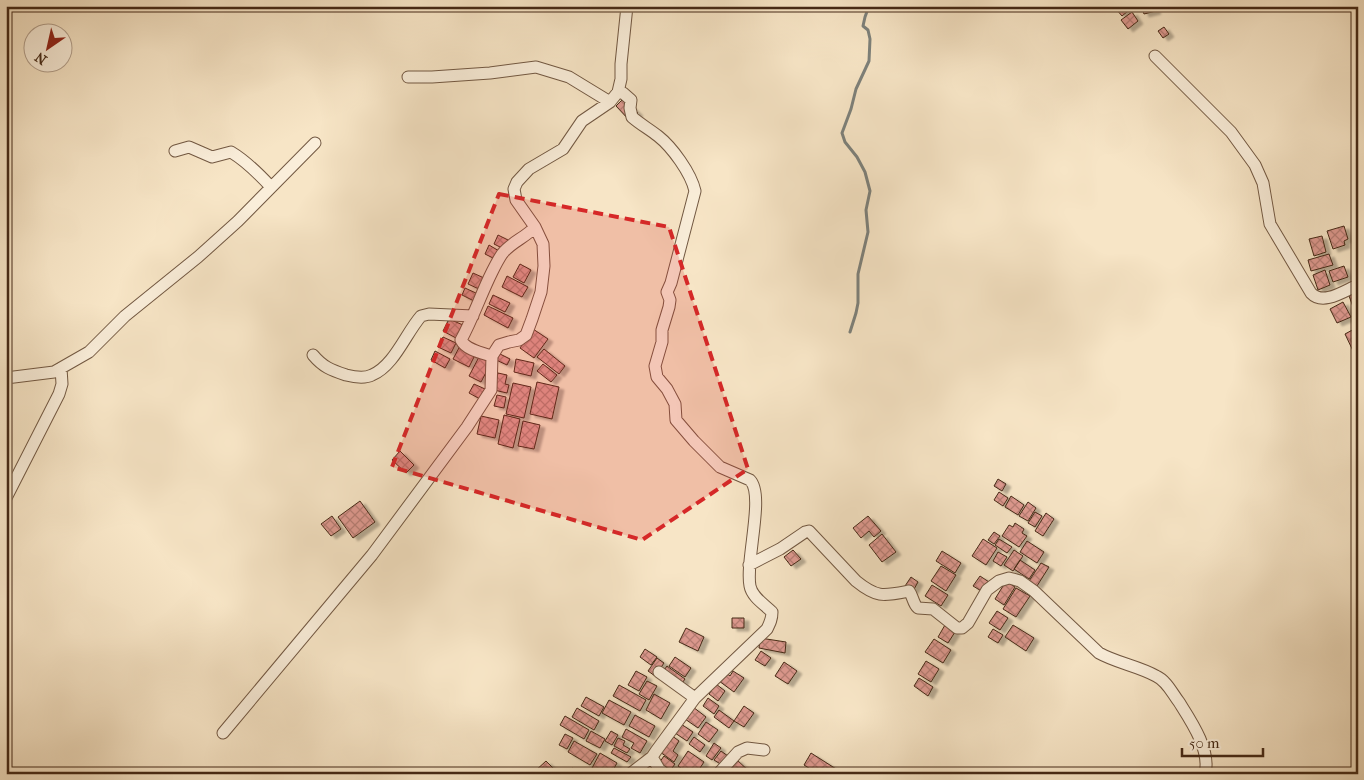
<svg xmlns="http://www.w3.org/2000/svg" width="1364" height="780" font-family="'IM FELL French Canon',serif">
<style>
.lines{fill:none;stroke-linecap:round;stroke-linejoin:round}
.stream{stroke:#7d817b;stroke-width:3}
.building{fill:url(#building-cross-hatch);stroke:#452916;filter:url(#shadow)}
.minor-casing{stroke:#725842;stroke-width:13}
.minor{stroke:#faeeda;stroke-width:11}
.marked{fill:#d62828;fill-opacity:0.2;stroke:#d62828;stroke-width:4;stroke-dasharray:10 6;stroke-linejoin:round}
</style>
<defs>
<pattern id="building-cross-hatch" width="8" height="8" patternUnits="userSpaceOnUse" patternTransform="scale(1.25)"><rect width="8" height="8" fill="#df9a91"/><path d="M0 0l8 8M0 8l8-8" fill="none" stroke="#b77e75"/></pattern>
<filter id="shadow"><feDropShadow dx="5" dy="3" stdDeviation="1" flood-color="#0004"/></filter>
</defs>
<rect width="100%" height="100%" fill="#f7e5c6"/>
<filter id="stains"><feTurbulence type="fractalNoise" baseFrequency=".004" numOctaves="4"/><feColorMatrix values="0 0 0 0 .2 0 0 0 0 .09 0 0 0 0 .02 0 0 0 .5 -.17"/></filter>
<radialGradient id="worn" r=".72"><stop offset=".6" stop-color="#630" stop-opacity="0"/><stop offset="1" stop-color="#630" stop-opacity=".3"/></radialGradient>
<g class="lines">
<path class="stream" d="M850 332 856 313 858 303V274L868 232 866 210 870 191 865 172 857 157 845 142 842 133 851 109 856 89 869 61 870 39 868 30 863 26 865 17 869 6"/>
</g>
<path class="building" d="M1119 6H1123L1128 11 1122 16 1116 9Z
M1141 6H1154L1156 11 1144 14Z
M1132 12 1138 21 1128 29 1121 20Z
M1164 27 1169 34 1163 38 1158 31Z
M623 99 638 113 630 121 616 106Z
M1344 226 1348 239 1344 241 1345 245 1333 249 1327 231Z
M498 235 508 240 504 249 494 244Z
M1322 236 1326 252 1314 256 1309 239Z
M489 245 499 251 495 259 485 254Z
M1329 254 1333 265 1311 271 1308 260Z
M520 264 531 270 524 283 513 277Z
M1344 266 1348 277 1333 282 1329 271Z
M1325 270 1330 285 1318 290 1313 275Z
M473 273 484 278 479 289 468 284Z
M507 276 528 287 522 297 502 287Z
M465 288 478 294 474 301 462 295Z
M1358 290V305L1353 307 1348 293Z
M493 295 510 303 505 312 489 304Z
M1343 302 1351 317 1337 323 1330 309Z
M488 306 513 318 508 328 484 315Z
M449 319 463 325 456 338 443 331Z
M1356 328 1358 331V351L1354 353 1345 334Z
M533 329 548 339 534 358 520 348Z
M443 337 456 343 451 353 438 347Z
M460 346 476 353 469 367 453 359Z
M544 349 565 366 559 374 537 357Z
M435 351 450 359 445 368 431 360Z
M498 353 510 359 507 365 494 359Z
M479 357 491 363 481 382 469 376Z
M516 359 534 363 531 376 514 372Z
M543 364 557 375 551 382 537 371Z
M498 373 507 375 505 384 509 385 507 393 494 390Z
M537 382 559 387 552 419 530 414Z
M513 383 531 387 524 418 506 414Z
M474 384 485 389 480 399 469 393Z
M497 395 506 397 504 408 494 406Z
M504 415 520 419 513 448 498 444Z
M481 416 499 420 495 438 477 434Z
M523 421 540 425 534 449 518 446Z
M400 451 414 465 406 473 392 460Z
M998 479 1006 484 1002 491 994 486Z
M999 492 1008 498 1003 506 994 500Z
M1011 496 1024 505 1018 515 1005 507Z
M360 501 375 522 353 538 338 517Z
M1028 502 1036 508 1028 521 1019 516Z
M1035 512 1042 516 1035 527 1028 523Z
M1046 513 1054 519 1043 536 1035 531Z
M332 516 341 529 331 536 321 524Z
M868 516 881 531 874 537 869 531 861 538 853 528Z
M1015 523 1024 529 1022 533 1027 536 1019 547 1002 536 1009 525 1013 527Z
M994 532 1000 536 994 544 988 540Z
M882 534 896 552 882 562 869 545Z
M983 539 997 548 986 565 972 556Z
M999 539 1012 547 1007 553 995 545Z
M1027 541 1044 552 1037 563 1020 552Z
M793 550 801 559 791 566 784 557Z
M1014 550 1023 556 1013 571 1004 565Z
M942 551 961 563 955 573 936 561Z
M998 552 1007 557 1001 566 993 561Z
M1020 560 1035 570 1029 579 1014 569Z
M1041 563 1049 567 1037 586 1029 581Z
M941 566 956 575 946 591 931 581Z
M980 576 989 582 983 592 973 586Z
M911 577 918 582 913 591 905 586Z
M1006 581 1015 587 1004 605 995 599Z
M932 585 948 595 941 606 925 596Z
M1016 588 1030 596 1016 617 1003 609Z
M997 611 1008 618 1000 630 989 623Z
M732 618H744V628H732Z
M945 625 955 632 948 643 938 637Z
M1013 625 1034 638 1026 651 1005 637Z
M686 628 704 637 698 651 679 642Z
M993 629 1003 635 998 643 988 637Z
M760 638 786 642 785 653 759 648Z
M934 639 951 650 943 663 925 652Z
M645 649 657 657 651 665 640 657Z
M761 651 771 658 765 666 755 660Z
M675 657 691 668 685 677 669 666Z
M657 658 664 663 655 676 648 671Z
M926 661 939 669 931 682 918 674Z
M784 662 797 671 788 684 775 676Z
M667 666 685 679 680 686 662 673Z
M636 671 647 677 639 691 628 685Z
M733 671 744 678 734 692 719 681 725 672 730 676Z
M919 678 933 687 928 696 914 686Z
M647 681 657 686 649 700 639 694Z
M716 684 725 691 718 701 709 694Z
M619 685 646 700 640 711 613 696Z
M654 694 670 703 661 719 646 710Z
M586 697 604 707 599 716 581 706Z
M708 698 719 706 714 714 703 706Z
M609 700 631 712 624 725 602 713Z
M744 706 754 713 744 727 734 721Z
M693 707 706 717 698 728 685 719Z
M577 708 599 721 594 730 572 717Z
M719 710 734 721 729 728 714 717Z
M635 715 655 726 649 737 629 726Z
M565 716 589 730 584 739 560 725Z
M706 722 718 730 709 742 698 734Z
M681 724 693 732 687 741 675 733Z
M626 729 647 741 640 753 631 748 634 743 622 737Z
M591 731 605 739 600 748 586 741Z
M611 731 618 735 612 745 605 741Z
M565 734 573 738 567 749 559 745Z
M671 735 679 741 673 751 678 755 674 762 660 752Z
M694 737 705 745 700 752 689 744Z
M618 738 625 741 623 745 630 749 627 753 614 746Z
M574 741 597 754 590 765 568 752Z
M714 743 721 748 712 760 706 756Z
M614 748 631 757 627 762 611 753Z
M688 751 704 762 696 774H689L678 766Z
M721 751 728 756 722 765 714 760Z
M600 753 617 763 611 774 605 770 602 774 592 768Z
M811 753 844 774H818L804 765Z
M664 756 675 764 670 771 659 763Z
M736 759 752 774H721Z
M546 761 556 771 553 774H536L534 772Z
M572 768 582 774H569Z"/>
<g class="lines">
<g class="minor-casing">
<path id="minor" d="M1155 56 1231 132 1255 165 1263 183 1270 224 1311 293C1323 306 1344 291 1358 285
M408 77H432L490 73 536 67 569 77 610 102
M618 92 623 93 631 100 630 108 632 117C640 124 649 129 658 136 672 147 691 173 695 191L671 283 667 292 670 300 669 307 662 330V342L655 366 657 377 667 389 675 404 676 420 694 441 720 467 750 480C765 495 745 561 750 586 752 597 764 604 772 612 772 619 770 623 767 629L695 698 656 751 652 757 659 769 665 774
M175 151 189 147 212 157 231 152C246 161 259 174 271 187
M313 355C323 367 331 370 346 375 354 377 364 379 372 375 394 366 406 333 421 316L429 314 473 316
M492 356C482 353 466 350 461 340 473 318 481 294 492 272 495 266 498 260 502 254 511 242 525 238 535 227
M6 378 54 372 89 352 125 316 198 257 238 221 315 143
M6 498 59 394 62 384 61 368
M749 565 780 549 805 532 809 531 856 581C877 598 883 596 909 591 913 596 913 604 918 608L933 609 957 628H962L968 623 987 590 999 581 1009 578 1013 579 1020 581 1034 591 1099 653C1117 663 1138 666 1156 676 1167 681 1172 693 1179 702 1191 721 1211 750 1205 774
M659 672 695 698
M223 733 372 555 467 427 491 390 492 356 499 345 509 342 519 340 526 335 532 319 541 292 544 266 543 244 535 227 516 200 514 189 517 182 529 169 563 149 582 121 610 102 618 92 621 79V64L627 6
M630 774 652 757
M718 774 738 752 747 748 764 750"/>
</g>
<use href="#minor" class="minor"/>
</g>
<path class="marked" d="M499 194 669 227 748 469 642 540 392 467Z"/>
<rect width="1364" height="780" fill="none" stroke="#f7e5c6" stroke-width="25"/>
<rect x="8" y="8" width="1349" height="765" fill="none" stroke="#452916" stroke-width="2.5"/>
<rect x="12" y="12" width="1339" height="755" fill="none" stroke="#452916"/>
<g transform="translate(48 48) rotate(214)"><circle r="24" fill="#faeeda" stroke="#b29f8c"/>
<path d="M0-4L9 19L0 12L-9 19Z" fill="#8f2418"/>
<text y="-8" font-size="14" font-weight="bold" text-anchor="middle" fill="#452916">N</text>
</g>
<path d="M1182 748v8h81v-8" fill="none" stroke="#452916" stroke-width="2.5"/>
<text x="1189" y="748" font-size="15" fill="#452916" stroke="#faeeda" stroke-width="4" paint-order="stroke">50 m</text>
<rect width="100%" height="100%" filter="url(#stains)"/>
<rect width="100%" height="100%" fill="url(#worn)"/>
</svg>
